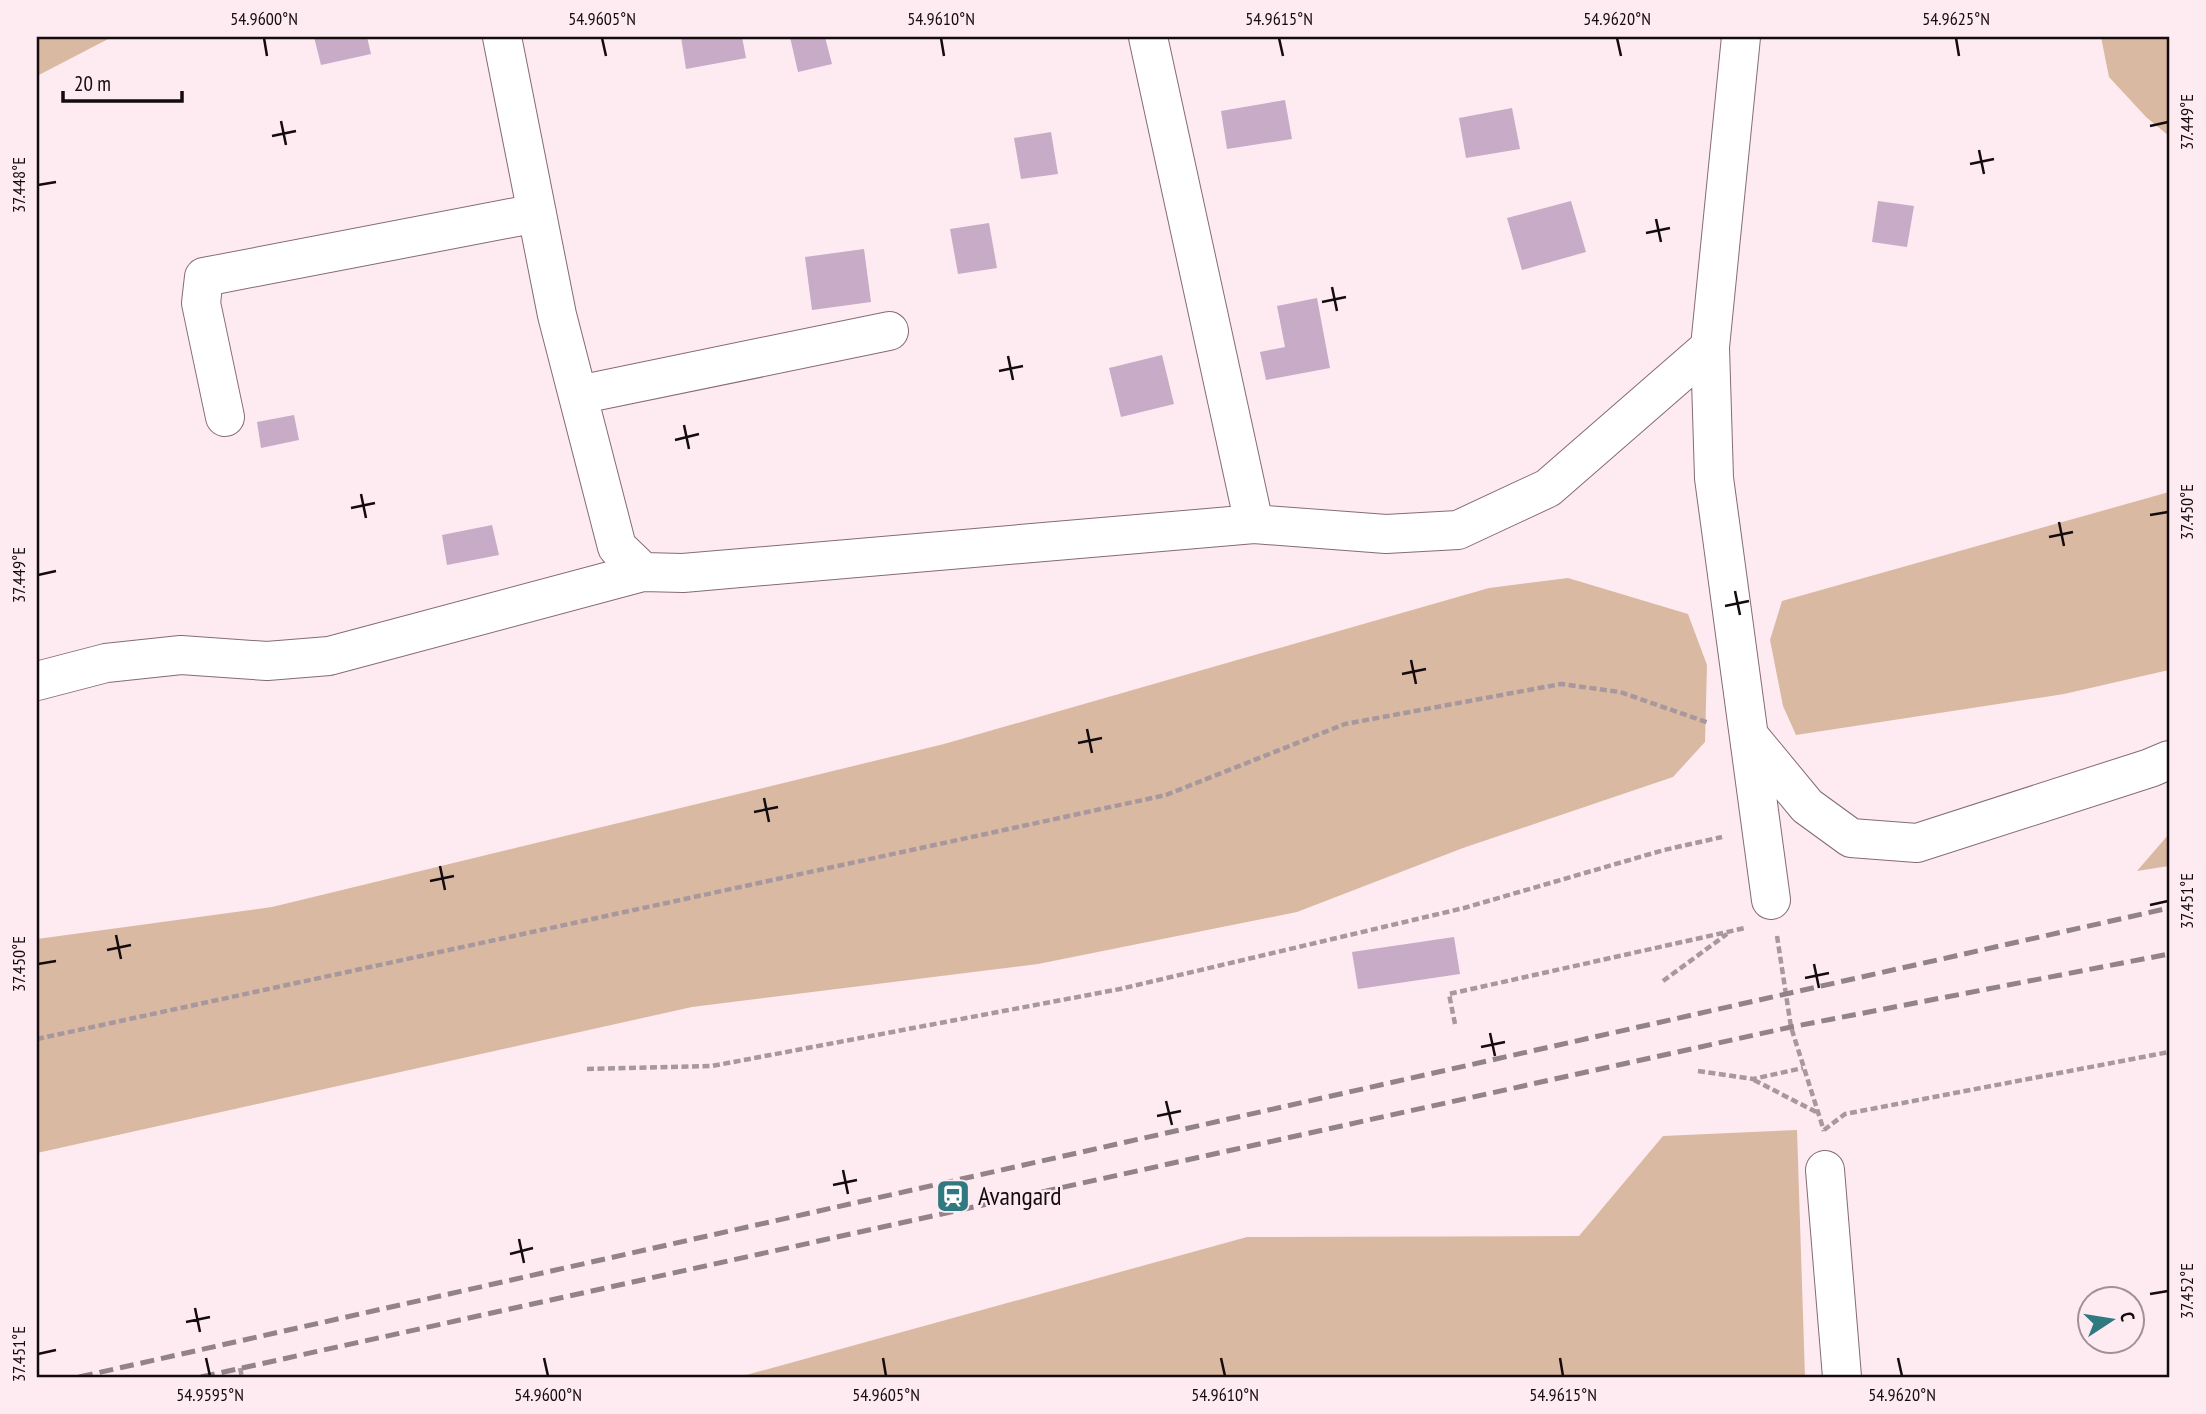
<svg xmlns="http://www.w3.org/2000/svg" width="2206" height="1414" font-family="'PT Sans Narrow',sans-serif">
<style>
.forest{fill:#dab9a2}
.building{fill:#c7abc7}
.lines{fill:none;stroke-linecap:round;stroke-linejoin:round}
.minor-casing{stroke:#856b74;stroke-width:40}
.path{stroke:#a7989d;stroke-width:4.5;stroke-dasharray:7 3.5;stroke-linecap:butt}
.minor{stroke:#fff;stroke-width:38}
.rail{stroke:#918388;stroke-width:5;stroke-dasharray:14 7;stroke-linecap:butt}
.ticks{fill:none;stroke:#140b0e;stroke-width:2.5}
.labels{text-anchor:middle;stroke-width:5;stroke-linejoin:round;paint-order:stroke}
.poi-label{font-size:26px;fill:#140b0e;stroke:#fdebf1;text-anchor:start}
.neatline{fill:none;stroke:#140b0e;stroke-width:2.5}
.ticks-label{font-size:18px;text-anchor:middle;fill:#140b0e}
</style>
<rect width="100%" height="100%" fill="#fdebf1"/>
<path class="forest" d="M37 37H112L37 76Z
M2101 37H2169V136L2146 117 2109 77Z
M2169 492V670L2064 694 1796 735 1783 706 1770 640 1782 601Z
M1568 578 1688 614 1707 665 1705 742 1673 777 1463 848 1297 912 1038 964 692 1007 37 1153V939L272 907 944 744 1489 588Z
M2169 834V866L2137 871Z
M1797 1130 1805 1377H739L1247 1237 1579 1236 1663 1136Z"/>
<path class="building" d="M314 37H367L371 54 321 65Z
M681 37H742L746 58 686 69Z
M790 37H825L832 64 798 72Z
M1285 100 1292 139 1227 149 1221 111Z
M1512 108 1520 149 1466 158 1459 118Z
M1051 132 1058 174 1021 179 1014 138Z
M1571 201 1586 252 1522 270 1507 218Z
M1878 201 1914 206 1907 247 1872 242Z
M989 223 997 268 958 274 950 229Z
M864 249 871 302 812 310 805 257Z
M1317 298 1330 368 1266 380 1260 352 1285 347 1277 306Z
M1162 355 1174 404 1121 417 1109 368Z
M294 415 299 440 261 448 257 422Z
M492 525 499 555 447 565 442 535Z
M1454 937 1460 974 1358 989 1352 952Z"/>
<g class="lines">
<g class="minor-casing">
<path id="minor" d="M502 37 557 315 617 547 643 572 683 573 1254 524 1386 534 1458 530 1548 488 1710 347
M1148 37 1254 524
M1741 37 1710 347 1714 478 1771 900
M578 395 889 331
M225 417 201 303 204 277 537 213
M37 681 106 663 181 655 267 661 329 656 643 572
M1750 737 1807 806 1851 838 1917 843 2150 768 2169 760
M1825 1170 1842 1377"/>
</g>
<path class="path" d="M1777 936 1791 1027 1824 1131
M1663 981 1727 934
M1455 1024 1449 994 1745 928
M37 1039 1166 795 1345 724 1561 684 1620 692 1709 723
M587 1069 712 1066 1120 989 1464 908 1664 850 1722 837
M1698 1071 1753 1079 1803 1068
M1754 1080 1818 1113
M1824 1130 1845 1114 2169 1052
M240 1368 242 1377"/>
<use href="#minor" class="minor"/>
<path class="rail" d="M79 1377 2169 908
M201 1377 1791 1027 2169 954"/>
</g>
<path class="ticks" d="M264 38 267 56M602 38 606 56M941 38 944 56M1279 38 1283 56M1617 38 1621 56M1956 38 1959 56M281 121 286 145M2150 126 2168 122M272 136 296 131M1979 150 1984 174M1970 164 1994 159M38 185 56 182M1656 219 1661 242M1646 233 1670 228M1332 287 1337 311M1322 302 1346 297M1008 356 1013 380M999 371 1023 366M684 425 689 449M675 440 699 434M361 494 366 518M351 508 375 503M2150 515 2168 512M2059 522 2064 546M2049 537 2073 532M38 575 56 571M1735 591 1740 615M1725 606 1749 601M1411 660 1416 684M1402 674 1426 669M1087 729 1092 753M1078 743 1102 738M764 798 769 822M754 812 778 807M440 866 445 890M430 881 454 876M2150 905 2168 901M116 935 121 959M107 950 131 945M38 964 56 961M1814 964 1819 988M1805 978 1829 973M1490 1033 1495 1056M1481 1047 1505 1042M1166 1101 1172 1125M1157 1116 1181 1111M843 1170 848 1194M833 1185 857 1180M519 1239 524 1263M510 1254 533 1248M2150 1294 2168 1291M195 1308 200 1332M186 1322 210 1317M38 1354 56 1350M206 1358 210 1376M544 1358 548 1376M883 1358 886 1376M1221 1358 1225 1376M1560 1358 1563 1376M1898 1358 1902 1376"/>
<defs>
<g id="station-square" transform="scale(1.75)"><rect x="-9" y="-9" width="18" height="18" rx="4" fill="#317981" stroke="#fdebf1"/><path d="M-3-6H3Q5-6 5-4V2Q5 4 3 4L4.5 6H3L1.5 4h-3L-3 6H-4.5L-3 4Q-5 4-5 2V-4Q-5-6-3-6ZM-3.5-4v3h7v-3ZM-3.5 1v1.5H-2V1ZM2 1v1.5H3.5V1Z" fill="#fff"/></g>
</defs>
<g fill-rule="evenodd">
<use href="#station-square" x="953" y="1196"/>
</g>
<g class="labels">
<g class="poi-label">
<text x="978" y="1205">Avangard</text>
</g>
</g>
<rect width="2206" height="1414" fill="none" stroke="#fdebf1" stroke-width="77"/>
<g transform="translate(2111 1320) rotate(78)"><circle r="33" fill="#fdebf1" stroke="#a09196" stroke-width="2"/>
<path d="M0-5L12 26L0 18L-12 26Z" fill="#317981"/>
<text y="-10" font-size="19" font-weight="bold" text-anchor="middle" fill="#140b0e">С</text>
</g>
<path d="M63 91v10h119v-10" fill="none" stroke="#140b0e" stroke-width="3.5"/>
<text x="74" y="91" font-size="21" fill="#140b0e" stroke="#fdebf1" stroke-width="5" paint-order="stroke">20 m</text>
<rect x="38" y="38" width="2130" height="1338" class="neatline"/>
<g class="ticks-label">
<text x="264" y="25">54.9600°N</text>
<text x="602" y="25">54.9605°N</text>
<text x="941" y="25">54.9610°N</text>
<text x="1279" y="25">54.9615°N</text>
<text x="1617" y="25">54.9620°N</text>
<text x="1956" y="25">54.9625°N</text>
<text transform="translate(2187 122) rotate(-90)" y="6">37.449°E</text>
<text transform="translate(19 185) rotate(-90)" y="6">37.448°E</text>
<text transform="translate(2187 512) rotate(-90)" y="6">37.450°E</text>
<text transform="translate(19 575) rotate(-90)" y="6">37.449°E</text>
<text transform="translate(2187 901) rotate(-90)" y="6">37.451°E</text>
<text transform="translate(19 964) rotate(-90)" y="6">37.450°E</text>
<text transform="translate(2187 1291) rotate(-90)" y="6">37.452°E</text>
<text transform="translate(19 1354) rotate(-90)" y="6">37.451°E</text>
<text x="210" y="1401">54.9595°N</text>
<text x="548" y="1401">54.9600°N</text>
<text x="886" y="1401">54.9605°N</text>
<text x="1225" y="1401">54.9610°N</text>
<text x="1563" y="1401">54.9615°N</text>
<text x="1902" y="1401">54.9620°N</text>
</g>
</svg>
